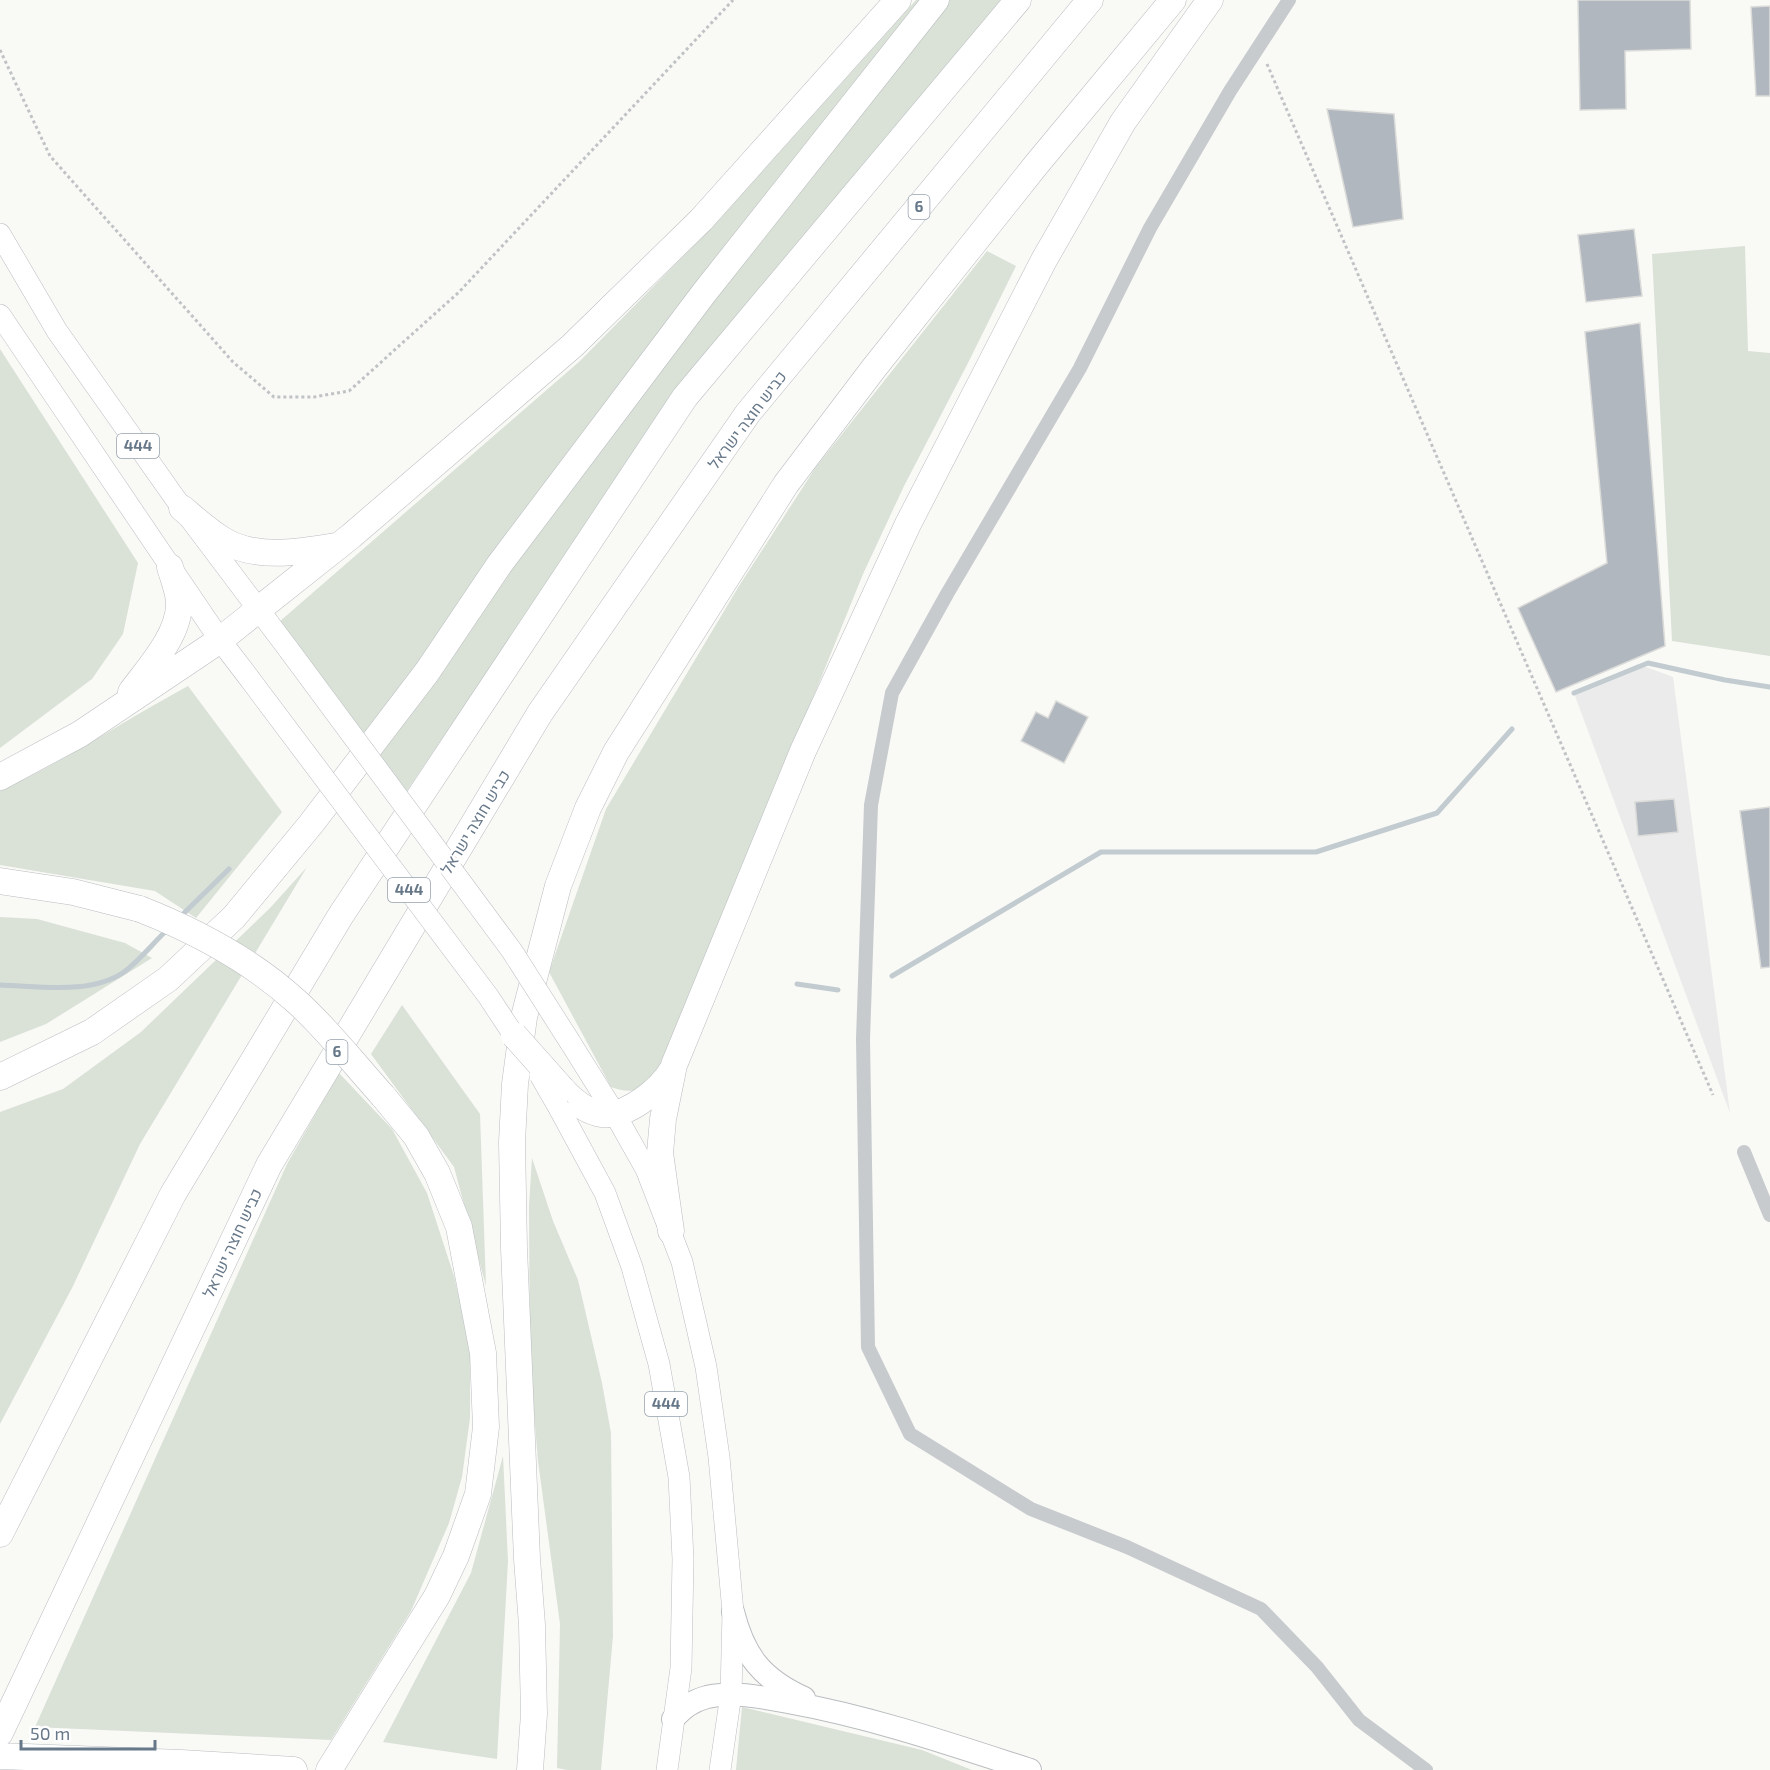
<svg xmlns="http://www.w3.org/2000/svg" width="1770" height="1770" font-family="'Exo 2',Heebo,sans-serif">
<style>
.built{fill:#eaebea}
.green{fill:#dae1d7}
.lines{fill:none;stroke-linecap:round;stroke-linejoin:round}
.stream{stroke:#c1cbd0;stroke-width:5}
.building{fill:#b0b7be;stroke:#dbdbd9;stroke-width:1.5}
.primary-casing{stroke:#babec2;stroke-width:22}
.trunk-casing{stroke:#b9bdc0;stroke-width:24}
.motorway-casing{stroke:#b9bdc0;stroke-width:27}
.path{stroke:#c0c3c5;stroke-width:3;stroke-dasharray:3 3;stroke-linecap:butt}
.minor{stroke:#c7cbce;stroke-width:14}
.primary{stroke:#fff;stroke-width:21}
.trunk{stroke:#fff;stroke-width:22}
.motorway{stroke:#fff;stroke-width:26}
.primary-bridge-casing{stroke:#babec2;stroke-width:22;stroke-linecap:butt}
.motorway-bridge-casing{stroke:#b9bdc0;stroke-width:27;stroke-linecap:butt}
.primary-bridge{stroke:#fff;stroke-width:21}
.motorway-bridge{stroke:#fff;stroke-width:26}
.labels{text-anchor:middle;stroke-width:6;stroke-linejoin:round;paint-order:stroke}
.shield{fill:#fff;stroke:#95a0ac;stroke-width:1.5}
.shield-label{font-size:15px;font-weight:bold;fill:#677889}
.street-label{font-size:16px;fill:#677889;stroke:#fff}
</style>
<rect width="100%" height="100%" fill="#f9f9f6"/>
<path class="built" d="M1638 664 1673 677 1730 1113 1574 693Z"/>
<path class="green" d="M916 0H1001L683 380 580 535 406 792 279 622 580 361 720 219Z
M1745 246 1748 351 1770 353V656L1672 641 1652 254Z
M987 251 1016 266 968 363 904 486 863 574 666 1062C646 1084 643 1098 611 1087L549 972 606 809 739 586 816 467Z
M0 349 138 563 123 634 92 679 0 748Z
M188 686 282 812 196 918 155 891 0 865V791C65 761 125 720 188 686Z
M307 867 140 1144 72 1288 0 1424V1112L63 1089 141 1032 270 908Z
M0 917 37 919 125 943 152 958 46 1024 0 1042Z
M402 1005 480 1114 486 1286 454 1167 371 1054Z
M339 1073 392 1129 427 1193 454 1276 470 1346V1418L462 1477 449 1523 411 1611 331 1740 35 1727 287 1164Z
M532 1158 553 1221 578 1280 602 1383 611 1433 613 1636 601 1770H567L557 1768 560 1624 538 1461 530 1364 529 1206Z
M503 1456 508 1561 497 1759 383 1742 471 1573Z
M742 1707 922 1750 972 1770H736Z"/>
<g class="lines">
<path class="stream" d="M1574 693 1648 663 1725 680 1770 687
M179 918 229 869
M892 976 1101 852H1316L1437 813 1512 729
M797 984 838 990
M0 985C39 986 91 995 124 972 140 960 154 942 168 929"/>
</g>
<path class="building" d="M1578 0H1690L1691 49 1625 51 1626 109 1580 110Z
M1770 6V96H1756L1751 7Z
M1327 109 1394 114 1403 219 1353 227Z
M1634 229 1642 296 1586 302 1578 235Z
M1640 323 1665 646 1556 692 1518 608 1607 563 1585 332Z
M1056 701 1088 717 1064 763 1021 741 1036 712 1048 718Z
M1674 799 1678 832 1638 836 1635 802Z
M1770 807V967L1761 968 1740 811Z"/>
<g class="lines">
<g class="primary-casing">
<path id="primary" d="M0 234 57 331 182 508 289 650
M0 315 220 640 249 678
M570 1042 615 1114 646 1169 682 1262 706 1367 719 1457 733 1612 731 1694 720 1770
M559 1108 605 1193 632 1267 659 1364 679 1477 683 1559 681 1668 667 1770"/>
</g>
<g class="trunk-casing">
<path id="trunk" d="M733 1612C744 1656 762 1679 804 1698
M673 1719C683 1708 692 1701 707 1697 733 1691 762 1697 788 1702 871 1717 950 1744 1030 1770"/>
</g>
<g class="motorway-casing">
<path id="motorway" d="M182 508C195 519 208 531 223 540 255 560 301 552 336 546
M131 692C148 669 180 634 179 603 179 592 173 578 170 567
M0 777 80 734 220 640 351 536 507 402 572 346 701 220 898 0
M0 881 73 892 140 909
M0 1077 92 1032 168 979 234 917 311 824 427 672 499 565 704 293 936 0
M562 1089C573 1101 586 1112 602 1114 626 1118 661 1089 672 1070
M671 1231 660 1153 663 1119 674 1065 803 751 908 524 1044 260 1123 122 1210 0
M0 1534 173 1194 341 915 685 397 1018 0
M0 1733 269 1165 540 713 748 413 1090 0
M0 1756 181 1763 294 1770
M329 1770 437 1596 456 1556 478 1494 486 1427 483 1353 459 1227 437 1173 416 1136 383 1096
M530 1770 534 1714 532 1625 527 1559 514 1248 512 1142 515 1084 524 1017 558 886 588 808 616 752 786 484 874 368 1036 165 1173 0"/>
</g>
<path class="path" d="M0 50 50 156 233 362 274 397H314L349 391 459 292 733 0
M1267 64 1713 1095"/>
<path class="minor" d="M1289 0 1230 91 1150 228 1080 368 947 594 892 693 871 805 863 1039 868 1347 910 1434 1031 1509 1127 1547 1261 1609 1317 1667 1359 1720 1426 1770
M1744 1152 1770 1215"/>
<use href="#primary" class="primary"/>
<use href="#trunk" class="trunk"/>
<use href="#motorway" class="motorway"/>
<g class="primary-bridge-casing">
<path id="primary-bridge" d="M289 650 512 951 570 1042
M249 678 488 996 523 1049
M540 1075 559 1108"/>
</g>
<g class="motorway-bridge-casing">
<path id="motorway-bridge" d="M140 909C196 931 252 961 297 1002 328 1030 355 1065 383 1096
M514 1035 562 1089"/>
</g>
<use href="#primary-bridge" class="primary-bridge"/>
<use href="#motorway-bridge" class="motorway-bridge"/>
</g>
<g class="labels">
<g class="shield">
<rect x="908.5" y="195" width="21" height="24" rx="4.5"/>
<rect x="117" y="434" width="42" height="24" rx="4.5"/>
<rect x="388" y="878" width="42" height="24" rx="4.5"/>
<rect x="326.5" y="1040" width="21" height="24" rx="4.5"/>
<rect x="645" y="1392" width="42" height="24" rx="4.5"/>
</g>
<g class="shield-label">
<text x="919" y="212">6</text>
<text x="138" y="451">444</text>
<text x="409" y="895">444</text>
<text x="337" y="1057">6</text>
<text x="666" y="1409">444</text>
</g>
<g class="street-label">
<text transform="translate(747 420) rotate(-53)" y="6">כביש חוצה ישראל</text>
<text transform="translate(475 822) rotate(-59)" y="6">כביש חוצה ישראל</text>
<text transform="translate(232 1243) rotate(-65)" y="6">כביש חוצה ישראל</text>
</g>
</g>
<path d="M21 1740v9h134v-9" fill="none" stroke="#677889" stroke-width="3"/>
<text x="30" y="1740" font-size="18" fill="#677889" stroke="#ffffff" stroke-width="4.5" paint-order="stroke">50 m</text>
</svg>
